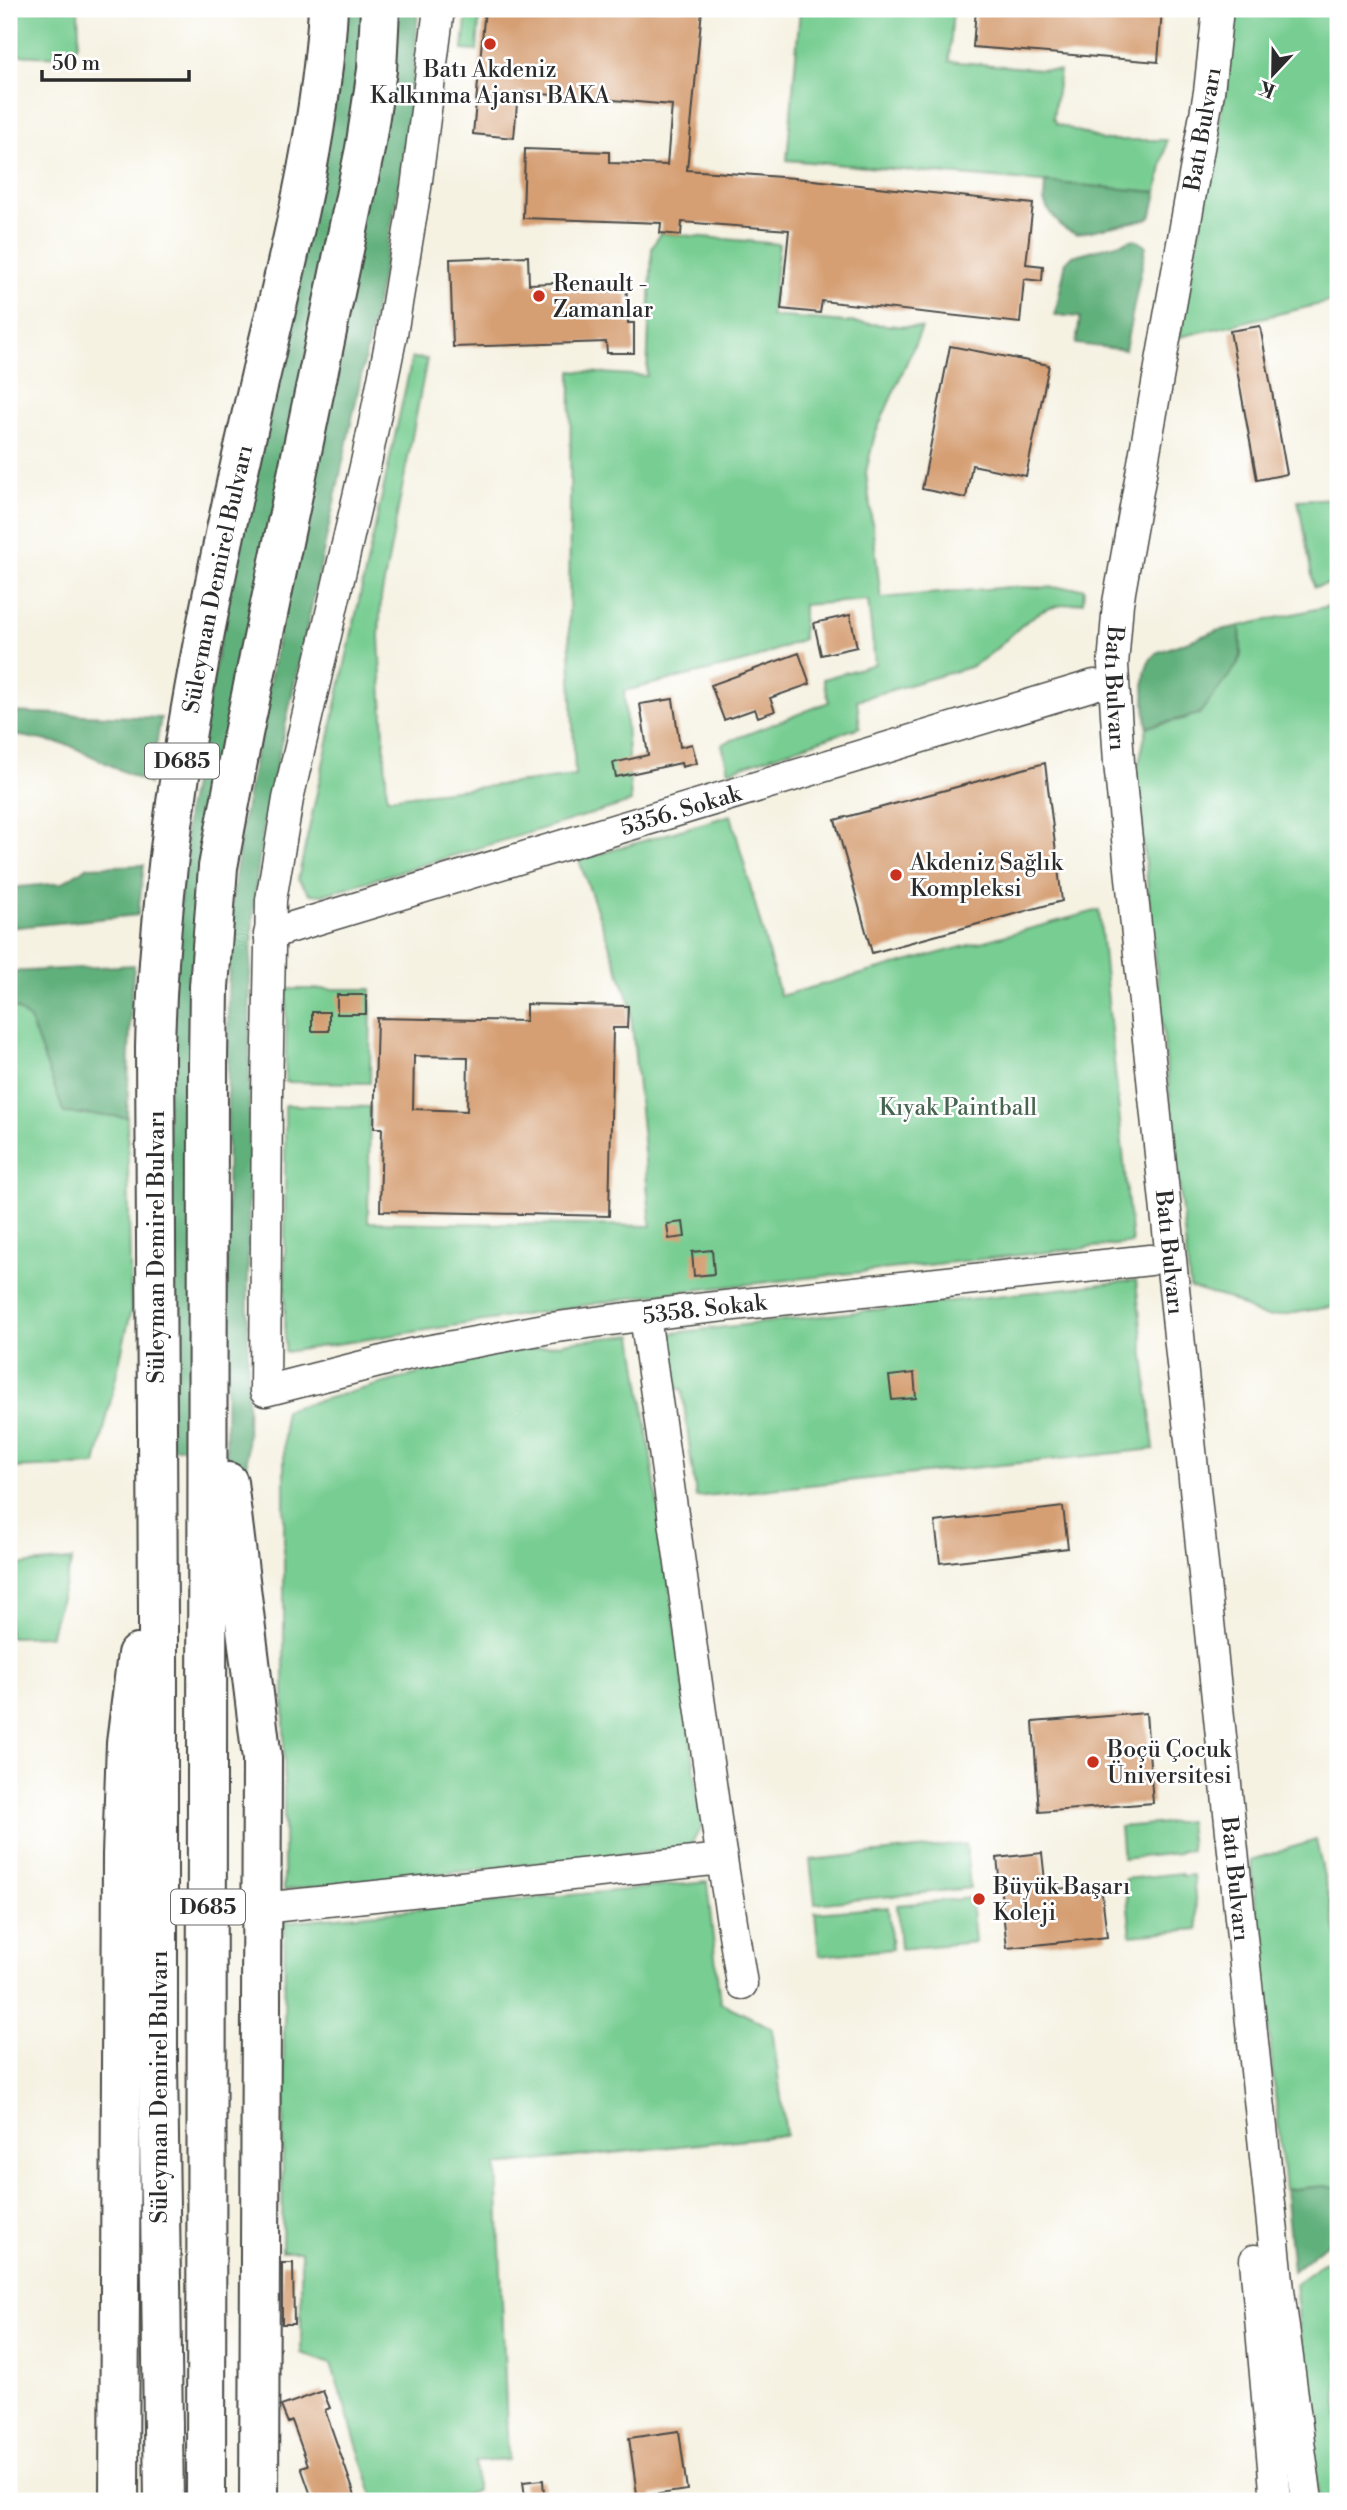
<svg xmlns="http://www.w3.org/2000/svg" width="1347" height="2510" font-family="'Libre Bodoni',serif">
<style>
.green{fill:#77cd92;stroke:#517c5e;stroke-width:2}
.forest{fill:#61b07c;stroke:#466e54;stroke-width:2}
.building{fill:#d59f73;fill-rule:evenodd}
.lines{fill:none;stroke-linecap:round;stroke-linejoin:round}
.minor-casing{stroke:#494946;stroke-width:33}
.highway-casing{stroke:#494946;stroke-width:42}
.minor{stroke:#fff;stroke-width:30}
.highway{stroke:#fff;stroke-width:38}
.poi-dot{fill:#c8321e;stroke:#fff;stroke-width:2.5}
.labels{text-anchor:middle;stroke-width:5;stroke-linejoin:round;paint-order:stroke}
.shield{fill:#fff;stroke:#6b6b6b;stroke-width:2}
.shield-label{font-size:21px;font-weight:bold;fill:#2b2b2b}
.poi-label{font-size:23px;fill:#2b2b2b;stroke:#fff;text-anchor:start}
.street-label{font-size:23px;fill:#2b2b2b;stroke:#fff}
.park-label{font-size:23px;fill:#46644f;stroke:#fff}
</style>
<rect width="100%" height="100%" fill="#fff"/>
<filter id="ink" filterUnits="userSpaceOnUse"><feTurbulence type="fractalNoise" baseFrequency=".0143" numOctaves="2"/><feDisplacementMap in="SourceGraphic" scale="14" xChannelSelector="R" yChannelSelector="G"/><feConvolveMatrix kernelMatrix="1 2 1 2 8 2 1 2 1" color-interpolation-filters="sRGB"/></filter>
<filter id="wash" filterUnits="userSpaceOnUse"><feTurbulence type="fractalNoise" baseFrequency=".00686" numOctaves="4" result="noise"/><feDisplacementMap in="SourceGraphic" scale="28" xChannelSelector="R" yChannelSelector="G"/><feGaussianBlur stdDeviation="1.57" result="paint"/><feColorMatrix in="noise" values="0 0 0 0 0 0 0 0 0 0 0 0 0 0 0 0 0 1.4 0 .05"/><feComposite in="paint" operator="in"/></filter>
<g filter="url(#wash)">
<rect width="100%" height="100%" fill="#f5f2e2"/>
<path class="green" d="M9 9H78C78 20 80 33 78 43 73 63 25 55 9 54Z
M467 9 480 10 477 51 463 50Z
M800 9H953L949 61 1060 71 1053 118 1057 124 1103 140H1167L1157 192 787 160Z
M1235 9H1338V300L1180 337 1227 79Z
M660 233 779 244 771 316 922 328 875 434 866 472 881 598 1010 587 1084 588 1083 602C1070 604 1056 605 1045 610 1019 621 999 653 970 667L857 700 860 727 728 771 722 744 829 702 823 679 875 664 868 600 803 605V639L749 661 624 691 631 802 322 895 310 894 298 879 412 358 427 359 381 598 379 636 387 798 575 776 569 627 571 371 647 376 652 248Z
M1338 498V582L1314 587 1298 500Z
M1338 604V878L1336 884 1338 894V1306L1269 1317 1259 1315 1230 1299 1190 1288 1136 776 1147 727 1188 718 1241 655 1240 626Z
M731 815 780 996 1099 910 1132 1243 657 1294 285 1352V1105L370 1107 368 1222 651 1226 630 1003 579 860Z
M287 989H371L370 1083 285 1082Z
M9 1009H17L30 1020 64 1112 127 1117 131 1311 96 1465 9 1468Z
M1136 1280 1154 1449 696 1497 682 1389H671L664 1334Z
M633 1335 679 1649 702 1826 689 1848 284 1890V1410L477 1358 575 1341Z
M72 1560 50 1636 9 1637V1566Z
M1188 1821 1191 1850 1180 1851 1179 1853 1123 1859 1120 1827Z
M1316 1840 1338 1940V2189L1325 2186 1285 2190 1251 1860Z
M966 1844 970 1888 815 1904 810 1860Z
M1181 1873 1182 1876 1193 1875 1198 1929 1131 1935 1125 1879Z
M707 1882 720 2002 772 2028 786 2135 497 2165 508 2460 475 2462 476 2490 451 2501H375L331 2364 301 2353V2251H282L285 1922Z
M971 1898 975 1942 900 1949 897 1905Z
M888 1907 892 1949 819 1956 815 1913Z
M1338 2252V2501H1320L1315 2478 1295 2284Z"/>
<path class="forest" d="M344 9H368L361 84 235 701 194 1448H171L167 1059 187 810Z
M398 9H418C412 139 384 268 357 396 328 534 297 671 267 809 256 866 252 922 250 980L246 1628 226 1468 228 991 232 901 242 826Z
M1045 182 1157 192 1152 215 1147 219 1077 234 1069 231 1061 226 1047 208 1044 201Z
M1135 239 1146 246 1125 350 1076 344 1080 317 1055 315 1066 261 1072 256Z
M1240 626 1241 655 1238 664 1199 714 1147 727C1146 704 1137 669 1156 653L1216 631Z
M9 712 161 718 149 784 69 745 9 734Z
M144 865 138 915 9 928V888L62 883 87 867Z
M134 965 131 997 127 1117 64 1113 30 1020 17 1009H9V972Z
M1325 2186 1338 2189V2234L1293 2271 1285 2190Z"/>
<g id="blocks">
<path class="building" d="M485 9H702L687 170 795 178 1033 204 1026 264 1043 266 1042 281 1024 279 1020 323 822 301 820 313 781 309 789 230 682 222 681 235 660 233 661 223 523 218 525 149 609 152V163L667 165 672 105 518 92 514 138 473 134Z
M976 9H1162L1158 62 973 47Z
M528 256 529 284 626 280 628 323H634V353H607L606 342 453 347 450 259Z
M1260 326 1287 474 1257 480 1230 331Z
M950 346 1049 365 1026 476 972 465 966 498 922 489Z
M850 615 857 647 821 655 814 623Z
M799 653 810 684 770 698 775 711 758 717 755 709 724 720 711 685Z
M673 699 680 747 692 744 697 763 682 767 681 763 616 777 613 763 648 755 640 704Z
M1045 763 1062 901 872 953 835 820Z
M337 995H366V1014H337Z
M526 1004 628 1006 627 1028H613L609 1216 380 1211 382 1128H374L377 1018 526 1021ZM414 1056 468 1057 467 1111 413 1109Z
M312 1012H329V1031H312Z
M683 1222 685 1237 669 1239 667 1224Z
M712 1250 714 1274 694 1276 692 1252Z
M914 1373 916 1398 892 1400 889 1376Z
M1063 1507 1068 1548 940 1563 935 1522Z
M1146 1713 1153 1803 1039 1812 1033 1722Z
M1042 1853 1046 1890 1101 1885 1107 1937 1007 1948 997 1858Z
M282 2263H293L294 2324H282Z
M323 2391 330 2408 325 2410 357 2501H313L301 2467 308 2465 292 2421 288 2423 281 2406Z
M679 2431 687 2490 652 2495 653 2499 638 2501 629 2438Z
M543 2480 544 2495 525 2497 523 2482Z"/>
</g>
</g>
<g filter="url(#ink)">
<use href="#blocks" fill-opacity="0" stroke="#494946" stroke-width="2"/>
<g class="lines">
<g class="minor-casing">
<g id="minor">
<path id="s1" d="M439 9 416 188 392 334 367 458 288 799 271 900 267 1093 265 1391 410 1354 550 1328 679 1311 1150 1260"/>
<path id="s2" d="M1218 9 1209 92 1118 603 1113 665 1119 763 1279 2290 1307 2501"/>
<path id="s3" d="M269 934 1094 685"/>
<path d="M645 1316 720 1847 742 1984"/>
<path d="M262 1908 722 1859"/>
<path d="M1255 2260 1276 2501"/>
</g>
</g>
<g class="highway-casing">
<g id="highway">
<path d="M228 1482 262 1759 259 2501"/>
<path d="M119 2501 122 1855 126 1743 137 1654"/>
<path id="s4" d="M164 2501 158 2063V1618L155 1047C160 838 202 633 248 430 279 290 320 152 328 9"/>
<path d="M206 2501 208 1063 209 987 218 867 243 734 365 149 377 70 380 9"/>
</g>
</g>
<use href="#minor" class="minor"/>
<use href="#highway" class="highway"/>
</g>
</g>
<g class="poi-dot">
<circle cx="490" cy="44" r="7"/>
<circle cx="539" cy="296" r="7"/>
<circle cx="896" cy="875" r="7"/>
<circle cx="1093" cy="1762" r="7"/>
<circle cx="979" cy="1899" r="7"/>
</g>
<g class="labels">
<g class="shield">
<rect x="145" y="743.5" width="74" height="35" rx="5"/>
<rect x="171" y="1889.5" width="74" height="35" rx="5"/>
</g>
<g class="shield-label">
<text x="182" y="768">D685</text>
<text x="208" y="1914">D685</text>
</g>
<g class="poi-label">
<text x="490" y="77" text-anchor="middle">Batı Akdeniz<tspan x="490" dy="26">Kalkınma Ajansı BAKA</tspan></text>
<text x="553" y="291">Renault -<tspan x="553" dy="26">Zamanlar</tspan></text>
<text x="910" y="870">Akdeniz Sağlık<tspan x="910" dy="26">Kompleksi</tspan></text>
<text x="1107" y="1757">Boçü Çocuk<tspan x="1107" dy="26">Üniversitesi</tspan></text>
<text x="993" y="1894">Büyük Başarı<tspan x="993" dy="26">Koleji</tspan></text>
</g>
<g class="street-label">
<text transform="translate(1202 129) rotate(-80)" y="8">Batı Bulvarı</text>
<text dy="8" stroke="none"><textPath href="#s4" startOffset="1927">Süleyman Demirel Bulvarı</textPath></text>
<text dy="8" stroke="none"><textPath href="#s2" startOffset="688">Batı Bulvarı</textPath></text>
<text dy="8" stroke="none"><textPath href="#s3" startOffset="430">5356. Sokak</textPath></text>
<text transform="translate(156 1247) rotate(-90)" y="8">Süleyman Demirel Bulvarı</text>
<text dy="8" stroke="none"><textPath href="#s2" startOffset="1255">Batı Bulvarı</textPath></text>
<text dy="8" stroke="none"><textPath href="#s1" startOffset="1846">5358. Sokak</textPath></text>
<text dy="8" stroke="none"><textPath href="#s2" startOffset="1885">Batı Bulvarı</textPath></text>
<text transform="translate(159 2087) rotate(-90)" y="8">Süleyman Demirel Bulvarı</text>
</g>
<g class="park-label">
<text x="958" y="1115">Kıyak Paintball</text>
</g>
</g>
<rect width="1347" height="2510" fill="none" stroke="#fff" stroke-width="35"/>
<g transform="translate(1273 74) rotate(202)" stroke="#ffffff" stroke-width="5" paint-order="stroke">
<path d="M0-5L12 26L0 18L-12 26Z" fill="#2b2b2b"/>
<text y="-10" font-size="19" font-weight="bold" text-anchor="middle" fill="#2b2b2b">K</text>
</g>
<path d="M42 70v10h147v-10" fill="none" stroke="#2b2b2b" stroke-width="3.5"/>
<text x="52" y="70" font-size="21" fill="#2b2b2b" stroke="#ffffff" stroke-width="5" paint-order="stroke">50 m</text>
</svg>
